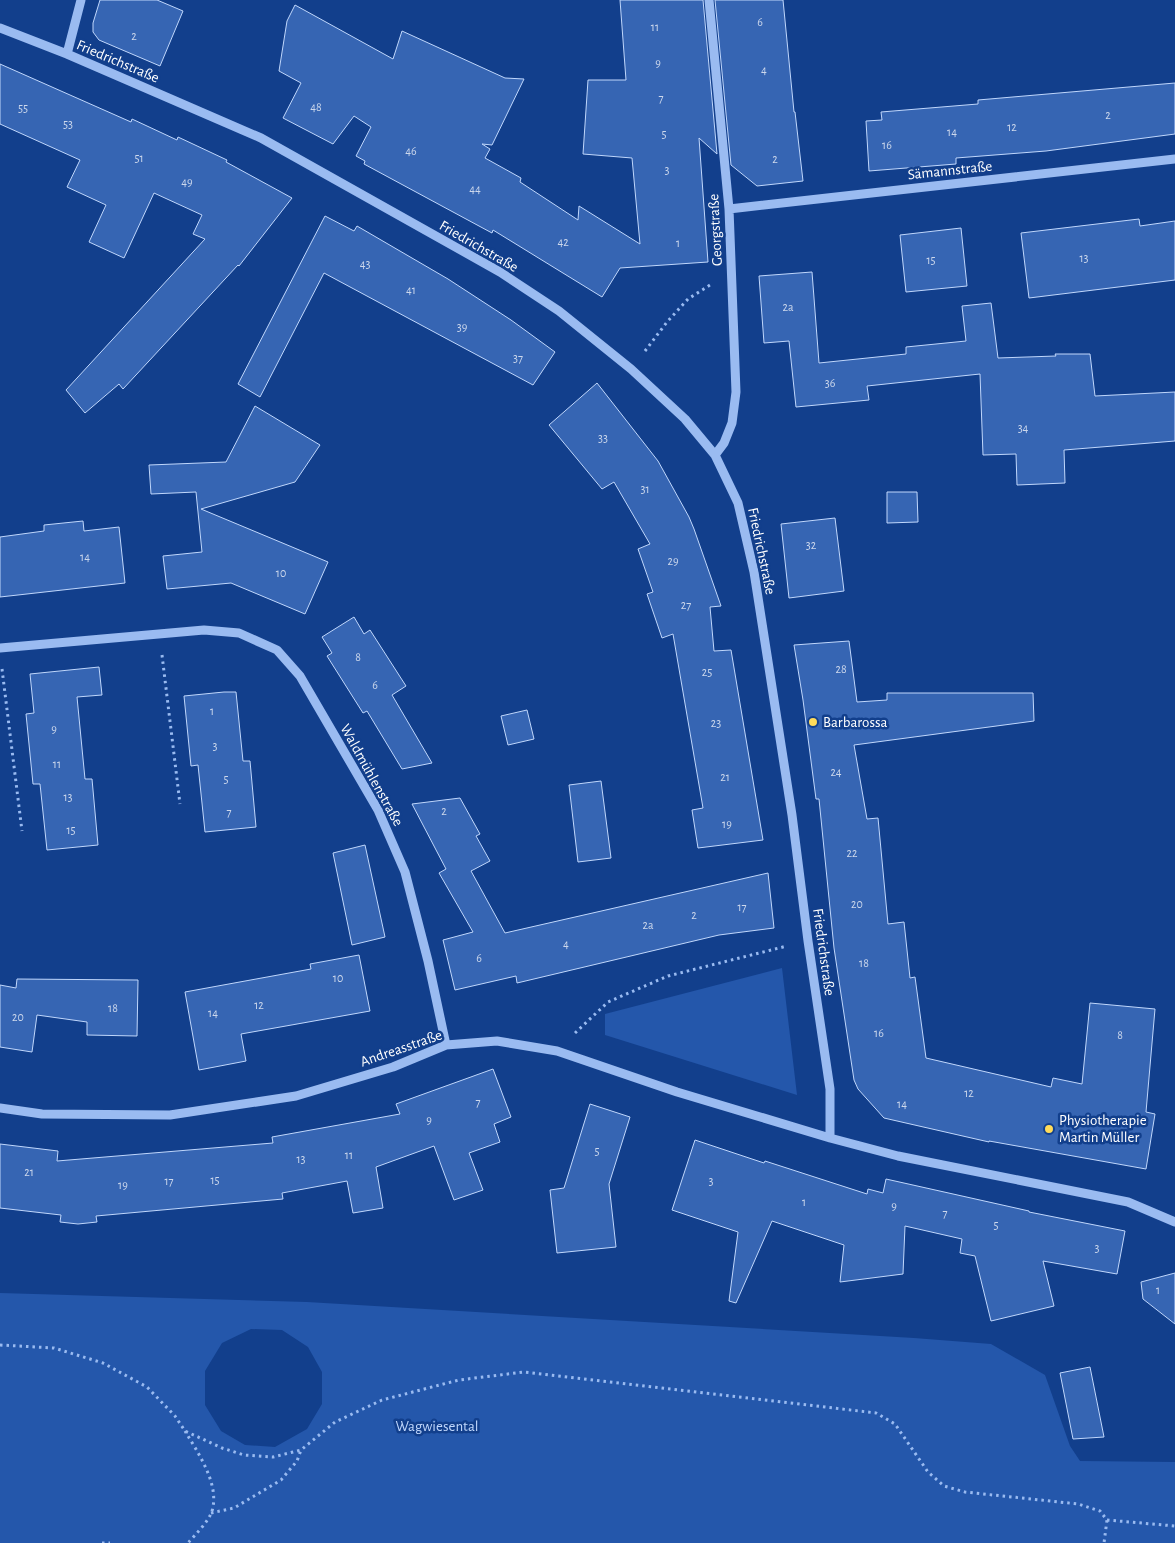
<svg xmlns="http://www.w3.org/2000/svg" width="1175" height="1543" font-family="'Alegreya Sans',sans-serif">
<style>
.green{fill:#2457ab;fill-rule:evenodd}
.building{fill:#3665b3;stroke:#c0d7fc}
.lines{fill:none;stroke-linecap:round;stroke-linejoin:round}
.path{stroke:#9abbf1;stroke-width:3;stroke-dasharray:2.5 4;stroke-linecap:butt}
.minor{stroke:#9abbf1;stroke-width:9}
.poi-dot{fill:#ffdb5a;stroke:#123f8c;stroke-width:2}
.labels{text-anchor:middle;stroke-width:5;stroke-linejoin:round;paint-order:stroke}
.number-label{font-size:12px;fill:#cdd8ec}
.street-label{font-size:15px;fill:#fff;stroke:#123f8c}
.poi-label{font-size:15px;fill:#fff;stroke:#123f8c;text-anchor:start}
.park-label{font-size:15px;fill:#c0d7fc;stroke:#123f8c}
</style>
<rect width="100%" height="100%" fill="#123f8c"/>
<path class="green" d="M782 968 797 1095 605 1035V1014Z
M0 1293 307 1302 914 1338 991 1344 1045 1375 1070 1446 1080 1461 1175 1462V1543H0ZM251 1329 282 1330 308 1347 322 1372V1404L307 1429 275 1447 245 1445 221 1431 205 1405V1371L222 1343Z"/>
<path class="building" d="M100 0H157L183 11 160 66 99 40 93 32V23Z
M620 0H703L717 154 699 138 708 262 620 268 602 297 493 230 492 233 364 164 365 161 356 156 371 127 354 116 333 144 283 118 301 83 279 71 287 21 295 5 393 59 402 31 505 78 524 79 492 145 482 144 490 149 485 158 521 178 520 182 578 220 579 206 640 244 632 158 583 154 588 80H626Z
M715 0H783L794 112H795L803 181 757 186 731 165Z
M0 64 131 122 132 119 177 140 178 137 227 160 226 162 292 198 239 266 238 265 123 389 119 384 85 413 66 390 205 239 193 234 202 215 154 193 124 258 89 242 106 205 67 187 80 160 0 124Z
M1175 83V134L1046 151 956 158V164L869 171 866 121 882 120 881 112 978 104V100Z
M325 216 354 231 357 226 448 279 511 320 555 352 533 385 324 273 260 397 238 384Z
M1139 219 1140 226 1175 221V280L1029 298 1021 233Z
M961 228 967 286 906 292 900 235Z
M812 272 819 363 906 354V347L966 341 962 306 991 303 998 358 1056 356 1055 354H1090L1095 396 1175 392V441L1064 450 1065 483 1017 485 1016 454 983 455 980 374 867 386 869 400 796 407 789 341 764 343 759 276Z
M597 383 658 461 689 517 694 529 721 606 710 607 714 651 731 650 763 840 698 848 692 810 703 808 673 634 662 638 647 594 653 592 638 549 650 544 614 482 602 489 549 425Z
M255 406 320 445 295 482 201 509 328 562 305 614 231 583 167 589 163 556 202 552 196 492 151 494 149 465 226 462Z
M887 492H917L918 522 887 523Z
M835 518 844 591 789 598 781 524Z
M83 521 84 531 119 527 125 583 0 597V537L44 531V525Z
M354 617 364 634 370 630 406 686 392 695 432 763 402 769 367 711 363 713 327 656 332 653 322 637Z
M849 641 857 702 887 700V693H1033L1034 721 854 745 867 819 878 818 888 924 904 922 910 978 915 977 926 1058 1051 1087 1053 1078 1082 1084 1090 1003 1155 1009 1146 1112 1155 1114 1146 1169 989 1141V1142L884 1118 858 1089 854 1080 834 948 819 799H816L803 700 794 645Z
M99 667 102 695 77 697 85 779H92L98 845 47 850 40 784H33L26 714 34 713 30 674Z
M224 692H236L243 761H250L256 827 205 832 198 765 191 766 184 696Z
M527 710 534 739 508 745 501 716Z
M601 781 611 858 578 862 569 785Z
M460 798 480 834 476 836 490 861 471 871 505 933 768 873 774 928 719 935 517 983 516 976 455 990 443 940 473 932 439 873 446 869 412 804Z
M365 845 385 937 352 945 333 853Z
M359 955 370 1011 241 1034 246 1061 199 1070 185 992 311 969 310 964Z
M17 979 138 980 137 1036 87 1035V1022L37 1015 32 1052 0 1047V985L16 988Z
M493 1069 511 1117 494 1124 500 1142 469 1153 483 1190 454 1200 434 1146 376 1167 383 1208 353 1213 347 1181 282 1193 283 1199 96 1216 97 1222 78 1224 60 1222 61 1215 0 1208V1144L58 1151 57 1161 273 1143 272 1137 400 1114 396 1104Z
M590 1104 630 1117 609 1184 616 1247 557 1253 550 1190 564 1188Z
M695 1140 764 1163 765 1161 867 1194 868 1189 883 1193 886 1179 1029 1211V1212L1125 1231 1117 1274 1043 1261 1054 1306 991 1321 975 1256 960 1253 962 1239 905 1226 903 1274 840 1282 844 1245 772 1221 736 1303 729 1301 738 1232 672 1210Z
M1175 1273V1324L1143 1299 1141 1282Z
M1090 1367 1104 1437 1073 1439 1060 1373Z"/>
<g class="lines">
<path class="path" d="M645 351 667 322 688 299 710 285
M162 655 180 804
M2 669 22 831
M575 1033 608 1002 668 976 787 946
M0 1345 54 1348 103 1363 147 1387 175 1416 185 1431 222 1448 244 1455 273 1457 301 1450 335 1422 382 1400 459 1380 524 1372 876 1413 895 1424 928 1472 944 1486 965 1492 1078 1504 1100 1511 1107 1520 1104 1543
M185 1431C198 1453 220 1484 212 1511 209 1521 195 1535 188 1543
M211 1513 234 1508 281 1480 297 1461 301 1450
M1107 1520 1175 1526
M102 1543H110"/>
<path class="minor" d="M709 0 729 209 736 392 732 423 724 443 715 455
M0 28 67 54 261 138 500 272 559 311 631 369 685 419 715 455 738 503 754 572 792 815 808 941 830 1089V1138
M67 54 81 0
M729 209 1175 159
M0 648 204 630 239 633 277 650 300 676 378 810 405 872 428 961 446 1045
M0 1108 42 1114 170 1115 296 1096 393 1067 446 1045 497 1041 557 1051 677 1092 830 1138 898 1156 1128 1202 1175 1222"/>
</g>
<g class="poi-dot">
<circle cx="813" cy="722" r="5"/>
<circle cx="1049" cy="1129" r="5"/>
</g>
<g class="labels">
<g class="number-label">
<text x="760" y="26">6</text>
<text x="655" y="31">11</text>
<text x="134" y="40">2</text>
<text x="658" y="67">9</text>
<text x="764" y="74">4</text>
<text x="661" y="102">7</text>
<text x="316" y="111">48</text>
<text x="23" y="112">55</text>
<text x="1108" y="119">2</text>
<text x="68" y="128">53</text>
<text x="1012" y="131">12</text>
<text x="952" y="136">14</text>
<text x="664" y="138">5</text>
<text x="887" y="149">16</text>
<text x="411" y="155">46</text>
<text x="139" y="162">51</text>
<text x="775" y="163">2</text>
<text x="667" y="174">3</text>
<text x="187" y="186">49</text>
<text x="475" y="193">44</text>
<text x="563" y="246">42</text>
<text x="678" y="247">1</text>
<text x="1084" y="262">13</text>
<text x="931" y="264">15</text>
<text x="365" y="268">43</text>
<text x="411" y="294">41</text>
<text x="788" y="311">2a</text>
<text x="462" y="331">39</text>
<text x="518" y="362">37</text>
<text x="830" y="387">36</text>
<text x="1023" y="432">34</text>
<text x="603" y="442">33</text>
<text x="645" y="493">31</text>
<text x="811" y="549">32</text>
<text x="85" y="561">14</text>
<text x="673" y="565">29</text>
<text x="281" y="577">10</text>
<text x="686" y="609">27</text>
<text x="358" y="661">8</text>
<text x="841" y="673">28</text>
<text x="707" y="676">25</text>
<text x="375" y="689">6</text>
<text x="212" y="715">1</text>
<text x="716" y="727">23</text>
<text x="54" y="733">9</text>
<text x="215" y="750">3</text>
<text x="57" y="768">11</text>
<text x="836" y="776">24</text>
<text x="725" y="781">21</text>
<text x="226" y="783">5</text>
<text x="68" y="801">13</text>
<text x="444" y="815">2</text>
<text x="229" y="816">7</text>
<text x="727" y="828">19</text>
<text x="71" y="834">15</text>
<text x="852" y="857">22</text>
<text x="857" y="908">20</text>
<text x="742" y="911">17</text>
<text x="694" y="919">2</text>
<text x="648" y="929">2a</text>
<text x="566" y="948">4</text>
<text x="479" y="962">6</text>
<text x="864" y="967">18</text>
<text x="338" y="982">10</text>
<text x="259" y="1009">12</text>
<text x="113" y="1012">18</text>
<text x="213" y="1017">14</text>
<text x="18" y="1021">20</text>
<text x="879" y="1037">16</text>
<text x="1120" y="1039">8</text>
<text x="969" y="1097">12</text>
<text x="478" y="1106">7</text>
<text x="902" y="1108">14</text>
<text x="429" y="1124">9</text>
<text x="597" y="1155">5</text>
<text x="349" y="1159">11</text>
<text x="301" y="1163">13</text>
<text x="29" y="1176">21</text>
<text x="215" y="1184">15</text>
<text x="169" y="1185">17</text>
<text x="711" y="1185">3</text>
<text x="123" y="1189">19</text>
<text x="804" y="1206">1</text>
<text x="894" y="1210">9</text>
<text x="945" y="1217">7</text>
<text x="996" y="1229">5</text>
<text x="1097" y="1252">3</text>
<text x="1158" y="1294">1</text>
</g>
<g class="street-label">
<text transform="translate(118 61) rotate(23)" y="5">Friedrichstraße</text>
<text transform="translate(950 170) rotate(-6)" y="5">Sämannstraße</text>
<text transform="translate(715 230) rotate(-93)" y="5">Georgstraße</text>
<text transform="translate(479 246) rotate(30)" y="5">Friedrichstraße</text>
<text transform="translate(762 551) rotate(78)" y="5">Friedrichstraße</text>
<text transform="translate(372 775) rotate(61)" y="5">Waldmühlenstraße</text>
<text transform="translate(824 952) rotate(82)" y="5">Friedrichstraße</text>
<text transform="translate(401 1048) rotate(-19)" y="5">Andreasstraße</text>
</g>
<g class="poi-label">
<text x="823" y="727">Barbarossa</text>
<text x="1059" y="1125">Physiotherapie<tspan x="1059" dy="17">Martin Müller</tspan></text>
</g>
<g class="park-label">
<text x="437" y="1431">Wagwiesental</text>
</g>
</g>
</svg>
